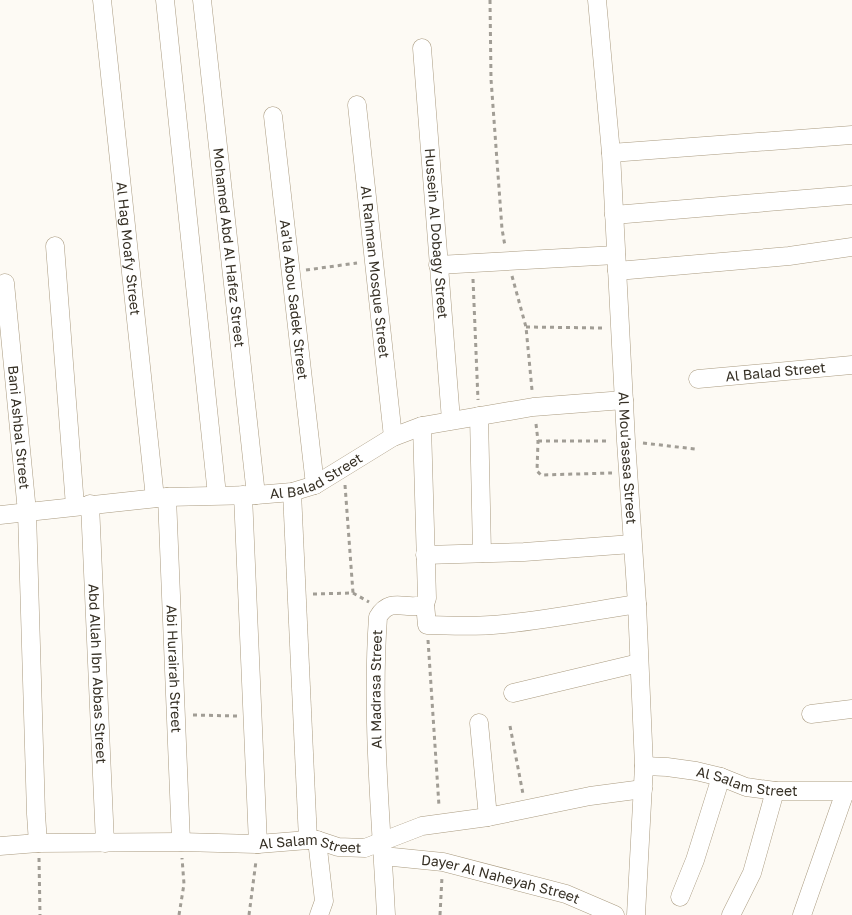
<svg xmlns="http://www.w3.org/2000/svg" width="852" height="915" font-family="'Golos Text',sans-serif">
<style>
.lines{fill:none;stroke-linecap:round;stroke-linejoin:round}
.street-casing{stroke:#aa9b80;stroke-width:19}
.path{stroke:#a19d95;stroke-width:3;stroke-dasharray:4 4;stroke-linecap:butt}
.street{stroke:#fff;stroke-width:18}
.labels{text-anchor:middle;stroke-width:4.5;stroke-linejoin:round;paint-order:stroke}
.street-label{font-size:14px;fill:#363025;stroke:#fdfaf4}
</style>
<rect width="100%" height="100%" fill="#fdfaf4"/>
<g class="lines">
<g class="street-casing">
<g id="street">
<path id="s1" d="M102 0 155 498"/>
<path d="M165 0 217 495"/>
<path id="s2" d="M202 0 256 495"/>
<path id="s3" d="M597 0 611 153 626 441 637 604 644 766 636 915"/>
<path id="s4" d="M422 48 451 420"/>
<path id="s5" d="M357 105 393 437"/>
<path id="s6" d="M273 116 315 485"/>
<path d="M611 153 852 135"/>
<path d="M614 215 852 195"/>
<path d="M55 246 75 506"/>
<path d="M438 265 616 255"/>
<path d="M617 271 789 256 852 247"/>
<path id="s7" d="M5 283 27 512 36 814 38 843"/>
<path id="s8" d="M698 379 852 365"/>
<path d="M479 416 482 553"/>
<path d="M292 492 308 840"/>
<path d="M243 495 258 844"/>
<path id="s9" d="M167 497 181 842"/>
<path id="s10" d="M90 504 105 843"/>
<path id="s11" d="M0 515 167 497 256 495 292 492 315 485 393 437 422 426 533 407 624 400"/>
<path d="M425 555 524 552 632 544"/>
<path d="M425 604 427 625C452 626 478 627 504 624 548 620 592 611 637 604"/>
<path d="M513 693 639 663"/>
<path d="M811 714 852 709"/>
<path d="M479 723 488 817"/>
<path id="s12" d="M644 766 667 767 696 771 721 777 746 787 775 791H852"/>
<path d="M317 840 324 901 319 915"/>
<path id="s13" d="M0 846 38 843 181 842 258 844 308 840H317L338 847 365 848 422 826 488 817 590 796 643 789"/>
<path id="s14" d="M383 856 443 862 566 894 615 915"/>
<path d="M680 897 695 860 721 777"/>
<path id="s15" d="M386 915C381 816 371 717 378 617 391 595 408 612 425 604L427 598 422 426"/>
<path d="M731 915 752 873 775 791"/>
<path d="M802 915 845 792"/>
</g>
</g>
<path class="path" d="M490 0 491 79 502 229 505 246
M306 270 357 263
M512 276 526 327 532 390
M473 279 478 400
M526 327 603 328
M536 424 538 441 537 471 541 475 612 473
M538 441H610
M643 443 695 449
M345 485 353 593
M313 594 353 593 369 602
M428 640 439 806
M193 715 237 716
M510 726 523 794
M39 858 40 915
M179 915 184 884 182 858
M249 915 256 861
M440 915 442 877"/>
<use href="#street" class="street"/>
</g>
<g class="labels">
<g class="street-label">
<text dy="5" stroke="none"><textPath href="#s4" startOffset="186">Hussein Al Dobagy Street</textPath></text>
<text dy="5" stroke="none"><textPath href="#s2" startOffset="249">Mohamed Abd Al Hafez Street</textPath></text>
<text dy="5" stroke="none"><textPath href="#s1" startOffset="250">Al Hag Moafy Street</textPath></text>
<text dy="5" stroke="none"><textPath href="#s5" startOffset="168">Al Rahman Mosque Street</textPath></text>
<text dy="5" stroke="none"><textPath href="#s6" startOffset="185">Aa'la Abou Sadek Street</textPath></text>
<text dy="5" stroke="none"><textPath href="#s8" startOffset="78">Al Balad Street</textPath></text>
<text dy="5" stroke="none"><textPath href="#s7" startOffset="145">Bani Ashbal Street</textPath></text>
<text dy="5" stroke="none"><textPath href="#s3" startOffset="459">Al Mou'asasa Street</textPath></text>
<text dy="5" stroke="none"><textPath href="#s11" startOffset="321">Al Balad Street</textPath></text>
<text dy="5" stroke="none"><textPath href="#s9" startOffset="172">Abi Hurairah Street</textPath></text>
<text dy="5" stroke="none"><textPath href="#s10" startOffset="170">Abd Allah Ibn Abbas Street</textPath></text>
<text dy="5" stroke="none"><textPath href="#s15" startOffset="226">Al Madrasa Street</textPath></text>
<text dy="5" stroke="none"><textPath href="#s12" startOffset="105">Al Salam Street</textPath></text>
<text dy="5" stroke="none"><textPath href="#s13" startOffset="311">Al Salam Street</textPath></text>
<text dy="5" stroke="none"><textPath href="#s14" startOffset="120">Dayer Al Naheyah Street</textPath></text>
</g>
</g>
</svg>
